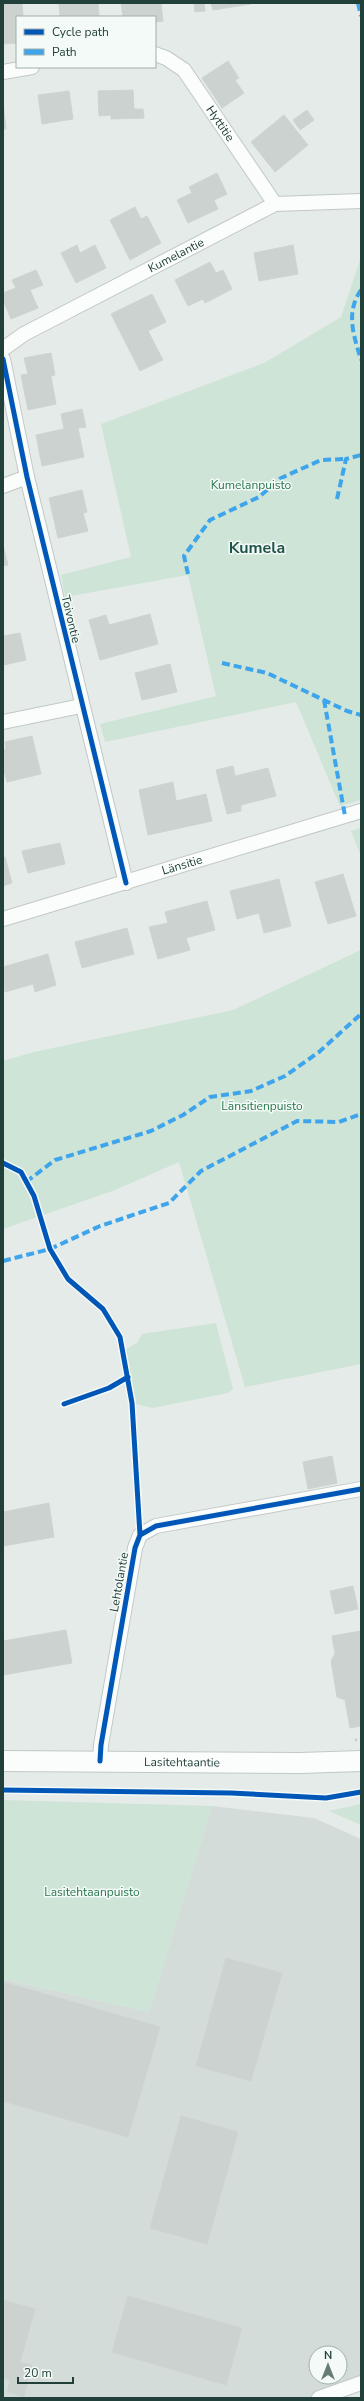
<svg xmlns="http://www.w3.org/2000/svg" width="364" height="2401" font-family="'Nunito Sans',sans-serif">
<style>
.built{fill:#d3dcd9;fill-rule:evenodd}
.green{fill:#cee4d6}
.building{fill:#ccd2d0;stroke:#ced4d1}
.lines{fill:none;stroke-linecap:round;stroke-linejoin:round}
.street-casing{stroke:#c2c8c6;stroke-width:16}
.secondary-casing{stroke:#c1c9c6;stroke-width:22}
.path{stroke:#c1cbc8;stroke-width:2.5;stroke-dasharray:2 3;stroke-linecap:butt}
.street{stroke:#fbfcfc;stroke-width:14}
.secondary{stroke:#fbfcfc;stroke-width:20}
.quiet{stroke:#3ea4ec;stroke-width:4;stroke-dasharray:8 4;stroke-linecap:butt}
.cycleway-casing{stroke:#f4faf7;stroke-width:8}
.cycleway{stroke:#0057b8;stroke-width:5}
.labels{text-anchor:middle;stroke-width:3;stroke-linejoin:round;paint-order:stroke}
.street-label{font-size:12px;fill:#22403a;stroke:#f4faf7}
.park-label{font-size:12px;fill:#2a784e;stroke:#f4faf7}
.district-label{font-size:16px;font-weight:bold;fill:#1d5349;stroke:#f4faf7}
</style>
<rect width="100%" height="100%" fill="#e5ebe8"/>
<path class="built" d="M212 1806 314 1818 361 1839V2383L319 2398H3V1979L149 2012ZM316 2353H340V2377H316Z"/>
<path class="green" d="M361 257V800L340 806 296 702 105 742 100 724 216 696 188 575 65 597 61 575 131 557 101 424 264 363 341 317Z
M361 828V856L351 831Z
M361 950V1364L245 1387 179 1162 115 1190 3 1229V1061L34 1052 233 1010Z
M216 1323 233 1389 228 1393 152 1408 132 1403 123 1351 138 1342 142 1334Z
M3 1800 212 1806 149 2012 3 1979Z
M361 1804V1825L329 1811Z"/>
<path class="building" d="M3 3H22L23 17H17V43L3 44Z
M98 3 99 17H60L59 4Z
M121 3H161L163 21 155 22V17H123Z
M194 3H204L205 11 195 12Z
M211 3H251V4L213 10Z
M228 61 239 78 235 80 244 93 222 108 202 78Z
M133 90 134 109H143L144 118 111 119V115L99 116 98 91Z
M69 91 73 119 42 124 38 95Z
M3 101 6 129H3Z
M307 110 314 120 300 130 293 120Z
M284 115 308 145 275 172 251 142Z
M217 173 227 194 214 200 218 209 188 223 177 200 192 193 189 187Z
M135 207 141 219 147 216 161 243 130 260 110 220Z
M77 245 80 253 95 245 106 268 76 283 61 253Z
M293 245 298 274 259 281 254 253Z
M210 262 216 273 223 270 232 289 205 303 203 299 188 306 175 280Z
M36 270 43 285 30 290 38 308 11 319 3 300V293L16 288 12 280Z
M152 294 166 322 148 331 163 360 140 371 111 314Z
M51 353 55 375 51 376 56 404 28 410 21 375 28 374 24 358Z
M82 409 86 427 78 428 84 457 42 466 36 435 64 429 61 414Z
M82 490 87 512 83 513 88 531 58 538 49 498Z
M3 545 8 565 3 566Z
M150 614 158 644 100 660 89 620 106 615 109 625Z
M20 633 26 660 4 665 3 636Z
M170 664 177 692 142 700 135 673Z
M32 736 41 774 7 782 3 767V750L6 749 5 742Z
M233 766 235 776 268 768 276 796 241 805V811L227 814 216 770Z
M173 782 176 801 206 794 212 821 148 835 139 790Z
M60 843 65 864 28 873 22 851Z
M3 857H5L12 883 3 886Z
M343 874 356 916 328 924 315 882Z
M279 879 291 926 264 933 259 913 237 919 230 891Z
M207 901 215 930 186 938 190 950 158 959 149 927 168 923 165 912Z
M127 928 134 954 82 968 75 942Z
M48 954 56 985 35 992 33 984 5 992 3 967Z
M332 1456 337 1483 308 1489 303 1462Z
M49 1503 54 1537 3 1546V1512Z
M353 1586 358 1609 335 1614 330 1591Z
M66 1630 72 1663 3 1675V1641Z
M361 1631V1726L350 1728 345 1700 337 1697 331 1661 335 1654 332 1636Z
M226 1958 282 1973 251 2081 196 2066Z
M3 1982 160 2027 128 2137 3 2101Z
M181 2116 238 2132 207 2244 150 2228Z
M128 2296 242 2328 226 2385 112 2352Z
M3 2300 35 2309 20 2362 32 2365 24 2397 7 2392 10 2380 3 2378Z"/>
<g class="lines">
<g class="street-casing">
<g id="street">
<path id="s1" d="M155 54 166 58 184 70 275 204"/>
<path d="M3 72 32 67"/>
<path id="s2" d="M3 349 24 334 275 204 361 201"/>
<path d="M3 359 27 477 126 883"/>
<path d="M3 486 27 477"/>
<path d="M3 722 81 706"/>
<path id="s3" d="M3 919 361 811"/>
<path d="M100 1761 101 1745 135 1548 140 1535 156 1526 361 1489"/>
<path d="M319 2398 361 2383"/>
</g>
</g>
<g class="secondary-casing">
<g id="secondary">
<path id="s4" d="M3 1761 300 1763 361 1761"/>
</g>
</g>
<path class="path" d="M355 1740 361 1739"/>
<use href="#street" class="street"/>
<use href="#secondary" class="secondary"/>
<path class="quiet" d="M358 3 361 16
M361 290C345 313 354 336 361 360
M337 499 346 459 361 455
M188 574 184 556 210 520 259 497 281 478 321 460 346 459
M222 663 267 673 347 711 361 715
M324 700 345 816
M26 1182 55 1160 151 1131 183 1115 210 1097 251 1091 285 1076 319 1052 361 1014
M3 1261 50 1249 100 1226 169 1203 201 1171 297 1121 339 1122 361 1114"/>
<g class="cycleway-casing">
<path id="cycleway" d="M3 359 27 477 126 883
M3 1163 21 1172 34 1196 50 1249 68 1279 103 1309 120 1337 132 1403 140 1535
M64 1404 109 1388 128 1377
M100 1761 101 1745 135 1548 140 1535 156 1526 361 1489
M3 1790 231 1793 326 1798 361 1792"/>
</g>
<use href="#cycleway" class="cycleway"/>
</g>
<g class="labels">
<g class="street-label">
<text dy="4" stroke="none"><textPath href="#s1" startOffset="98">Hyttitie</textPath></text>
<text dy="4" stroke="none"><textPath href="#s2" startOffset="197">Kumelantie</textPath></text>
<text transform="translate(71 619) rotate(77)" y="4">Toivontie</text>
<text dy="4" stroke="none"><textPath href="#s3" startOffset="187">Länsitie</textPath></text>
<text transform="translate(119 1582) rotate(-80)" y="4">Lehtolantie</text>
<text dy="4" stroke="none"><textPath href="#s4" startOffset="179">Lasitehtaantie</textPath></text>
</g>
<g class="park-label">
<text x="251" y="489">Kumelanpuisto</text>
<text x="262" y="1110">Länsitienpuisto</text>
<text x="92" y="1896">Lasitehtaanpuisto</text>
</g>
<g class="district-label">
<text x="257" y="553">Kumela</text>
</g>
</g>
<rect width="364" height="2401" fill="none" stroke="#22403a" stroke-width="8"/>
<rect x="16" y="16" width="140" height="52" fill="#f4faf7" stroke="#a0b0ab"/>
<rect x="24" y="29" width="20" height="6" fill="#0057b8" stroke="#a0b0ab"/>
<text x="52" y="36" font-size="12" fill="#22403a">Cycle path</text>
<rect x="24" y="49" width="20" height="6" fill="#3ea4ec" stroke="#a0b0ab"/>
<text x="52" y="56" font-size="12" fill="#22403a">Path</text>
<g transform="translate(328 2365)"><circle r="19" fill="#f4faf7" stroke="#a0b0ab"/>
<path d="M0-3L7 15L0 10L-7 15Z" fill="#667c77"/>
<text y="-6" font-size="11" font-weight="bold" text-anchor="middle" fill="#22403a">N</text>
</g>
<path d="M18 2377v6h55v-6" fill="none" stroke="#22403a" stroke-width="2"/>
<text x="24" y="2377" font-size="12" fill="#22403a" stroke="#f4faf7" stroke-width="3" paint-order="stroke">20 m</text>
</svg>
